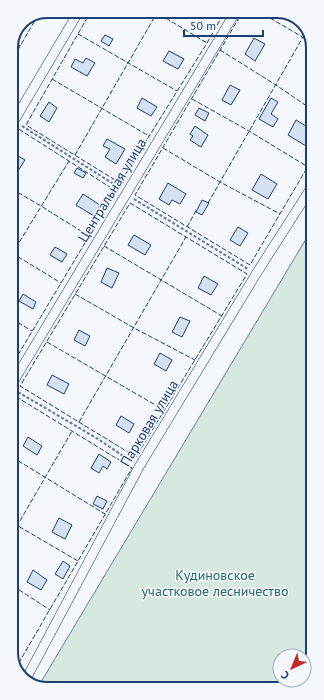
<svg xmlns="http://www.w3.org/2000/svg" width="324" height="700" font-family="'PT Sans',sans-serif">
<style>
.green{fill:#d7e8df;stroke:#687fa3}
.building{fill:#d5e0f0;stroke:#1d3f73}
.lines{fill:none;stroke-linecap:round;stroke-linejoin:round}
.minor-casing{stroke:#1d3f73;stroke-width:10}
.path{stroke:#5e769c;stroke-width:2;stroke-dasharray:3 2;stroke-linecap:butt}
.minor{stroke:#f4f7fb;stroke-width:9}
.fence{stroke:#1d3f73;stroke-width:1;stroke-dasharray:5 2;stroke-linecap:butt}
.labels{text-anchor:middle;stroke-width:3;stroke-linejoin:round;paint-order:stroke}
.street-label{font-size:14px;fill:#1d3f73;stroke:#f4f7fb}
.park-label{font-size:14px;fill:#2c6c60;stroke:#f4f7fb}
.rim{fill:none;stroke:#1d3f73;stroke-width:2}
</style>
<rect width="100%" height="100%" fill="#f4f7fb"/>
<path class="green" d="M312 229 313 655 306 675 304 676V656H280V680H299L289 687 44 689 38 687Z"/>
<path class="building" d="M105 35 113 39 109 46 101 41Z
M254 38 265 44 255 61 245 54Z
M169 51 184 59 178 69 163 61Z
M86 58 95 63 87 76 71 67 75 59 83 63Z
M230 85 240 90 231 105 222 100Z
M142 98 157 107 151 116 137 108Z
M271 98 278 102 271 114 278 119 273 127 259 119Z
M49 102 57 108 49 122 40 116Z
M199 108 209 113 205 121 195 115Z
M296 120 311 129V137L306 146 288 135Z
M195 126 208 135 201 147 190 140 193 136 190 134Z
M107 139 125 149 116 164 105 157 110 149 103 146Z
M18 156 25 160 14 177 11 175V165Z
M77 168 86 173 83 178 74 173Z
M261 174 277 184 268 199 252 190Z
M168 183 186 194 180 204 172 200 169 205 159 199Z
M83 194 100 205 94 216 76 205Z
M202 200 209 203 202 215 196 212Z
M238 227 248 233 240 246 230 240Z
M134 235 151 245 145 255 128 245Z
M55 247 67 254 62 262 50 255Z
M107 268 119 273 112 288 101 282Z
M204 276 218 284 211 295 198 288Z
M23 294 36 302 33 309 19 301Z
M180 317 190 321 182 337 172 332Z
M79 330 90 336 85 346 74 340Z
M160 353 172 360 166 371 154 364Z
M52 375 69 384 64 394 47 385Z
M121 416 134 424 129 433 116 425Z
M28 437 42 446 37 455 23 446Z
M99 454 111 462 107 469 103 466 99 473 91 468Z
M97 496 107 501 103 509 93 504Z
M59 518 72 525 65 539 52 532Z
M63 561 70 566 63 579 55 574Z
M33 570 47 580 41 590 27 582Z"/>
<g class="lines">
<g class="minor-casing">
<path id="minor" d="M11 126 79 11
M12 384 236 11
M25 681 139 467 256 274 311 188"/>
</g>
<path class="path" d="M22 126 120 188
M134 199 248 269
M18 392 98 439 132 462"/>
<use href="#minor" class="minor"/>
<path class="fence" d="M91 11 26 125 120 183 207 43 225 11
M154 11 207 43
M243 11 135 195 250 265 311 161
M258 11 311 42
M78 34 177 91
M13 40 20 46
M220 50 276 85 311 109
M11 62 38 15
M52 79 149 136
M192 99 249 131 308 167
M11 138 17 128 116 191 12 365
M163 148 220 182 280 214
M75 155 158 11
M12 189 41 206 89 236
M130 203 247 274 136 457 20 386Z
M208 203 303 37
M187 227 197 209
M104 246 222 316
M12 253 61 283
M12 254 69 161
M75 294 134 328 195 360
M12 319 32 331
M47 342 164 410
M12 401 15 396 132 468 17 666 13 663
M79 422 186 237
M12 457 105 514
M13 523 78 561
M13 533 72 431
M13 586 50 610"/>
</g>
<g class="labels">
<g class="street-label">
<text transform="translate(112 190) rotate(-59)" y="5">Центральная улица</text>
<text transform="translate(149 423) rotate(-59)" y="5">Парковая улица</text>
</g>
<g class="park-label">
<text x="215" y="580">Кудиновское<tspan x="215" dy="16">участковое лесничество</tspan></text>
</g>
</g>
<path d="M0 0H324V700H0ZM47 18H277A29 29 0 0 1 306 47V653A29 29 0 0 1 277 682H47A29 29 0 0 1 18 653V47A29 29 0 0 1 47 18Z" fill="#f4f7fb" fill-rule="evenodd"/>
<path class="rim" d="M47 18H277A29 29 0 0 1 306 47V653A29 29 0 0 1 277 682H47A29 29 0 0 1 18 653V47A29 29 0 0 1 47 18Z"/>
<g transform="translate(292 668) rotate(224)"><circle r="19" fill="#f4f7fb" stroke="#9eadc5"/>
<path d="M0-3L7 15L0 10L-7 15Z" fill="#c62828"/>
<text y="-6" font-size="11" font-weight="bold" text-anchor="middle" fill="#1d3f73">С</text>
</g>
<path d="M184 30v6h79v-6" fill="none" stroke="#1d3f73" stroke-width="2"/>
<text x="190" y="30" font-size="12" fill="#1d3f73" stroke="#f4f7fb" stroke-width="3" paint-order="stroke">50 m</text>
</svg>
